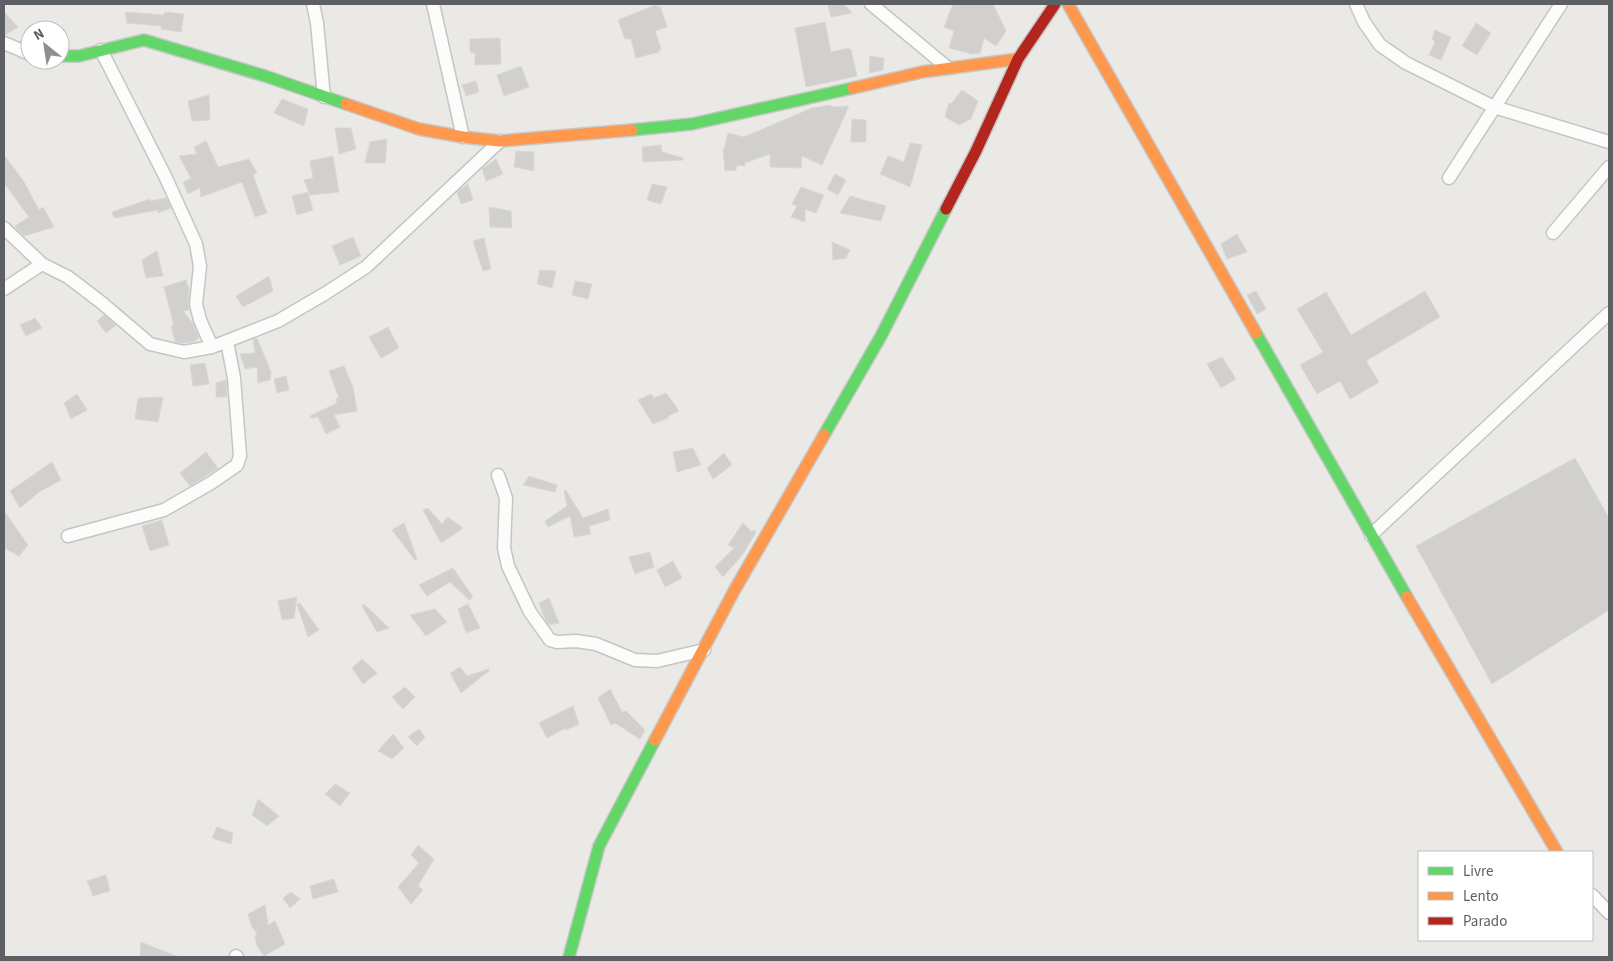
<svg xmlns="http://www.w3.org/2000/svg" width="1613" height="961" font-family="'Source Sans 3',sans-serif">
<style>
.building{fill:#d1d0cf;stroke:#dad8d5}
.lines{fill:none;stroke-linecap:round;stroke-linejoin:round}
.street-casing{stroke:#c5c5c5;stroke-width:15}
.fast-casing{stroke:#c7c7c7;stroke-width:14}
.slow-casing{stroke:#c7c7c7;stroke-width:14}
.jam-casing{stroke:#c7c7c7;stroke-width:14}
.street{stroke:#fcfcfb;stroke-width:12}
.fast{stroke:#63d668;stroke-width:11}
.slow{stroke:#ff974d;stroke-width:11}
.jam{stroke:#b3261e;stroke-width:11}
</style>
<rect width="100%" height="100%" fill="#eae9e6"/>
<path class="building" d="M834 4H844L852 13 831 17 828 5Z
M953 4H993L1006 31 996 46 984 38 980 53 972 54 949 48 954 31 944 27Z
M656 5 657 7 660 6 667 27 655 31 661 49 659 50V52L636 58 631 39H625L618 20Z
M4 12 18 27 5 35H4Z
M125 12 164 15 165 12 184 14 181 32 161 29 162 26 127 23Z
M825 22 831 52 849 48 850 50H851L857 76 806 87 795 28Z
M1476 23 1491 33 1477 55 1462 46Z
M1435 30 1451 37 1441 60 1429 55 1435 42 1432 39Z
M500 38 501 64 475 65V53L470 52V39Z
M870 56 884 58 883 70 869 73Z
M521 66 529 87 504 96 497 75Z
M476 81 479 92 466 96 462 85Z
M962 90 978 101 971 119 959 125 945 117 949 103 951 104Z
M209 95 210 120 192 121 188 101Z
M282 99 308 109 304 126 274 113Z
M831 105V107L849 106 822 165 802 156 801 168 770 167V154L745 163V166L737 165 736 170 725 171 723 149H724L728 133 744 137 812 108Z
M852 119 866 120V142H851Z
M335 128H351L356 149 339 154Z
M387 139 385 163H365L370 142Z
M206 141 218 167 249 159 257 173 253 175 267 213 255 217 242 182 201 197 200 188 188 194 183 182 191 178 179 156 197 154 194 147Z
M910 143 922 145 910 187 880 174 888 156 904 162Z
M661 145 662 152 683 158V160L643 162 642 147Z
M516 151 534 152V171L514 167Z
M4 155 24 182 39 210 43 207 54 227 24 236 17 229 15 226 29 217 4 183Z
M333 156 339 192 310 195 304 180 313 178 310 161Z
M496 159 503 174 486 181 482 169Z
M835 174 846 180 838 195 827 189Z
M468 184 473 200 461 204 457 192Z
M652 184 667 187 661 204 647 200Z
M801 187 824 195 816 213 805 209V222L791 217 797 206 792 204Z
M308 192 313 210 297 215 292 196Z
M850 196 886 206 881 221 840 213Z
M166 198 171 208 158 213V210L114 218 112 212 150 199 151 201Z
M489 207 511 211 512 228 490 227Z
M1237 234 1247 252 1227 259 1221 244Z
M353 237 361 256 340 265 332 246Z
M484 238 491 269 483 271 473 241Z
M832 242 850 250 846 258 833 260Z
M157 251 163 276 146 278 142 260Z
M540 270 556 271 552 288 537 284Z
M269 276 273 291 243 307 236 296Z
M186 280 189 289 188 303 189 310 183 311 192 322 199 338 194 342 180 343 175 341 171 326 174 325 164 287Z
M575 281 592 284 588 299 572 295Z
M1256 291 1266 309 1257 314 1247 295Z
M1425 291 1440 317 1366 361 1379 382 1350 399 1340 381 1317 394 1300 365 1323 352 1297 309 1326 292 1351 335Z
M104 315 116 325 106 333 97 321Z
M35 318 42 328 26 336 20 325Z
M388 327 399 348 381 358 369 337Z
M257 338 271 372 270 380 258 383 257 367 245 369 240 354 255 353 253 339Z
M1222 357 1236 379 1221 388 1207 364Z
M205 363 209 384 193 386 190 365Z
M344 366 353 387 357 411 334 415 340 427 326 434 318 417 311 418 310 416 337 403 336 398H339L329 371Z
M286 376 289 390 277 393 274 379Z
M226 380 227 397H216V383Z
M666 393 679 411 668 416V418L653 424 638 400 651 394 654 398Z
M77 394 87 410 71 419 64 403Z
M163 397 158 422 135 419 138 398Z
M693 448 701 465 677 472 673 452Z
M206 452 218 468 190 486 180 473Z
M724 453 732 465 713 479 707 468Z
M1575 458 1609 518V610L1492 684 1416 546Z
M52 462 61 480 39 492 20 508 10 491Z
M529 476 557 485 555 492 523 485Z
M566 490 583 518 608 509 610 520 589 526 591 534 574 537 570 516 548 527 545 521 567 506 564 491Z
M428 508 442 524 448 517 463 528 441 543 423 510Z
M4 511 28 545 19 556 4 548Z
M162 520 169 545 150 551 142 526Z
M404 523 417 559 415 560 392 530Z
M743 523 752 532 754 530 756 532 743 554 723 577 715 567 734 548 728 545Z
M650 552 654 567 635 574 629 557Z
M673 561 682 578 665 587 657 570Z
M453 568 473 597 469 600 450 582 427 596 419 585Z
M297 597 294 618 282 620 278 601Z
M549 598 559 623 549 625 545 619 539 603Z
M300 603 319 630 308 637 297 604Z
M364 604 389 628 377 632 362 606Z
M468 604 480 628 466 633 458 609Z
M435 609 447 622 426 636 410 615Z
M362 659 377 673 363 684 352 668Z
M460 667 467 676 489 669 490 670 461 693 450 673Z
M405 687 415 697 403 709 392 697Z
M610 689 622 712 626 711 645 730 640 739 615 723 611 725 598 698Z
M573 706 579 724 566 730 565 728 547 738 539 723Z
M419 729 425 737 417 746 408 737Z
M393 734 404 748 392 759 378 751Z
M335 784 350 793 340 806 325 794Z
M258 799 279 816 267 826 252 815Z
M217 827 233 833 231 844 212 838Z
M418 845 434 859 418 886 423 890 411 904 398 887 419 863 411 855Z
M106 875 110 891 93 896 87 881Z
M334 879 338 892 313 899 310 886Z
M291 892 300 899 290 908 283 898Z
M265 905 268 925 275 921 285 944 264 956 257 946 255 937 257 933 252 927 248 914Z
M141 942 178 957H140Z"/>
<g class="lines">
<g class="street-casing">
<path id="street" d="M313 4 317 23 324 97
M433 4 463 137
M871 4 948 68
M1356 4 1364 22 1380 45 1406 63 1494 107 1609 142
M4 43 30 54
M101 50 165 176 196 244 200 266 196 304 200 320 212 347
M1449 178 1561 4
M4 228 42 264 68 277 102 303 150 344 184 352 212 347 278 321 326 293 366 267 500 141
M1553 233 1609 167
M4 289 42 264
M498 475 506 498 504 548 508 566 530 612 550 640 557 642 576 641 596 644 635 660 657 661 704 650
M1371 535 1609 313
M68 536 164 510 211 483 237 465 240 456 234 378 227 341
M1592 895 1609 913
M236 956 237 957"/>
</g>
<g class="fast-casing">
<path id="fast" d="M60 56H79L144 40 265 76 346 104
M632 130 692 124 853 88
M1256 333 1407 597
M824 435 881 336 946 209
M569 957 599 846 655 740"/>
</g>
<g class="slow-casing">
<path id="slow" d="M1068 4 1256 333
M853 88 922 72 1018 59
M346 104 419 129 463 137 500 141 632 130
M1407 597 1557 852
M655 740 734 591 824 435"/>
</g>
<g class="jam-casing">
<path id="jam" d="M946 209 976 151 1018 59 1055 4"/>
</g>
<use href="#street" class="street"/>
<use href="#fast" class="fast"/>
<use href="#slow" class="slow"/>
<use href="#jam" class="jam"/>
</g>
<rect width="1613" height="961" fill="none" stroke="#5c5f63" stroke-width="10"/>
<rect x="1418" y="851" width="175" height="90" fill="#ffffff" stroke="#bebfc1"/>
<rect x="1428" y="867" width="25" height="8" fill="#63d668" stroke="#bebfc1"/>
<text x="1463" y="876" font-size="15" fill="#5c5f63">Livre</text>
<rect x="1428" y="892" width="25" height="8" fill="#ff974d" stroke="#bebfc1"/>
<text x="1463" y="901" font-size="15" fill="#5c5f63">Lento</text>
<rect x="1428" y="917" width="25" height="8" fill="#b3261e" stroke="#bebfc1"/>
<text x="1463" y="926" font-size="15" fill="#5c5f63">Parado</text>
<g transform="translate(45 45) rotate(330)"><circle r="24" fill="#ffffff" stroke="#bebfc1"/>
<path d="M0-4L9 19L0 12L-9 19Z" fill="#8e8f91"/>
<text y="-8" font-size="14" font-weight="bold" text-anchor="middle" fill="#5c5f63">N</text>
</g>
</svg>
